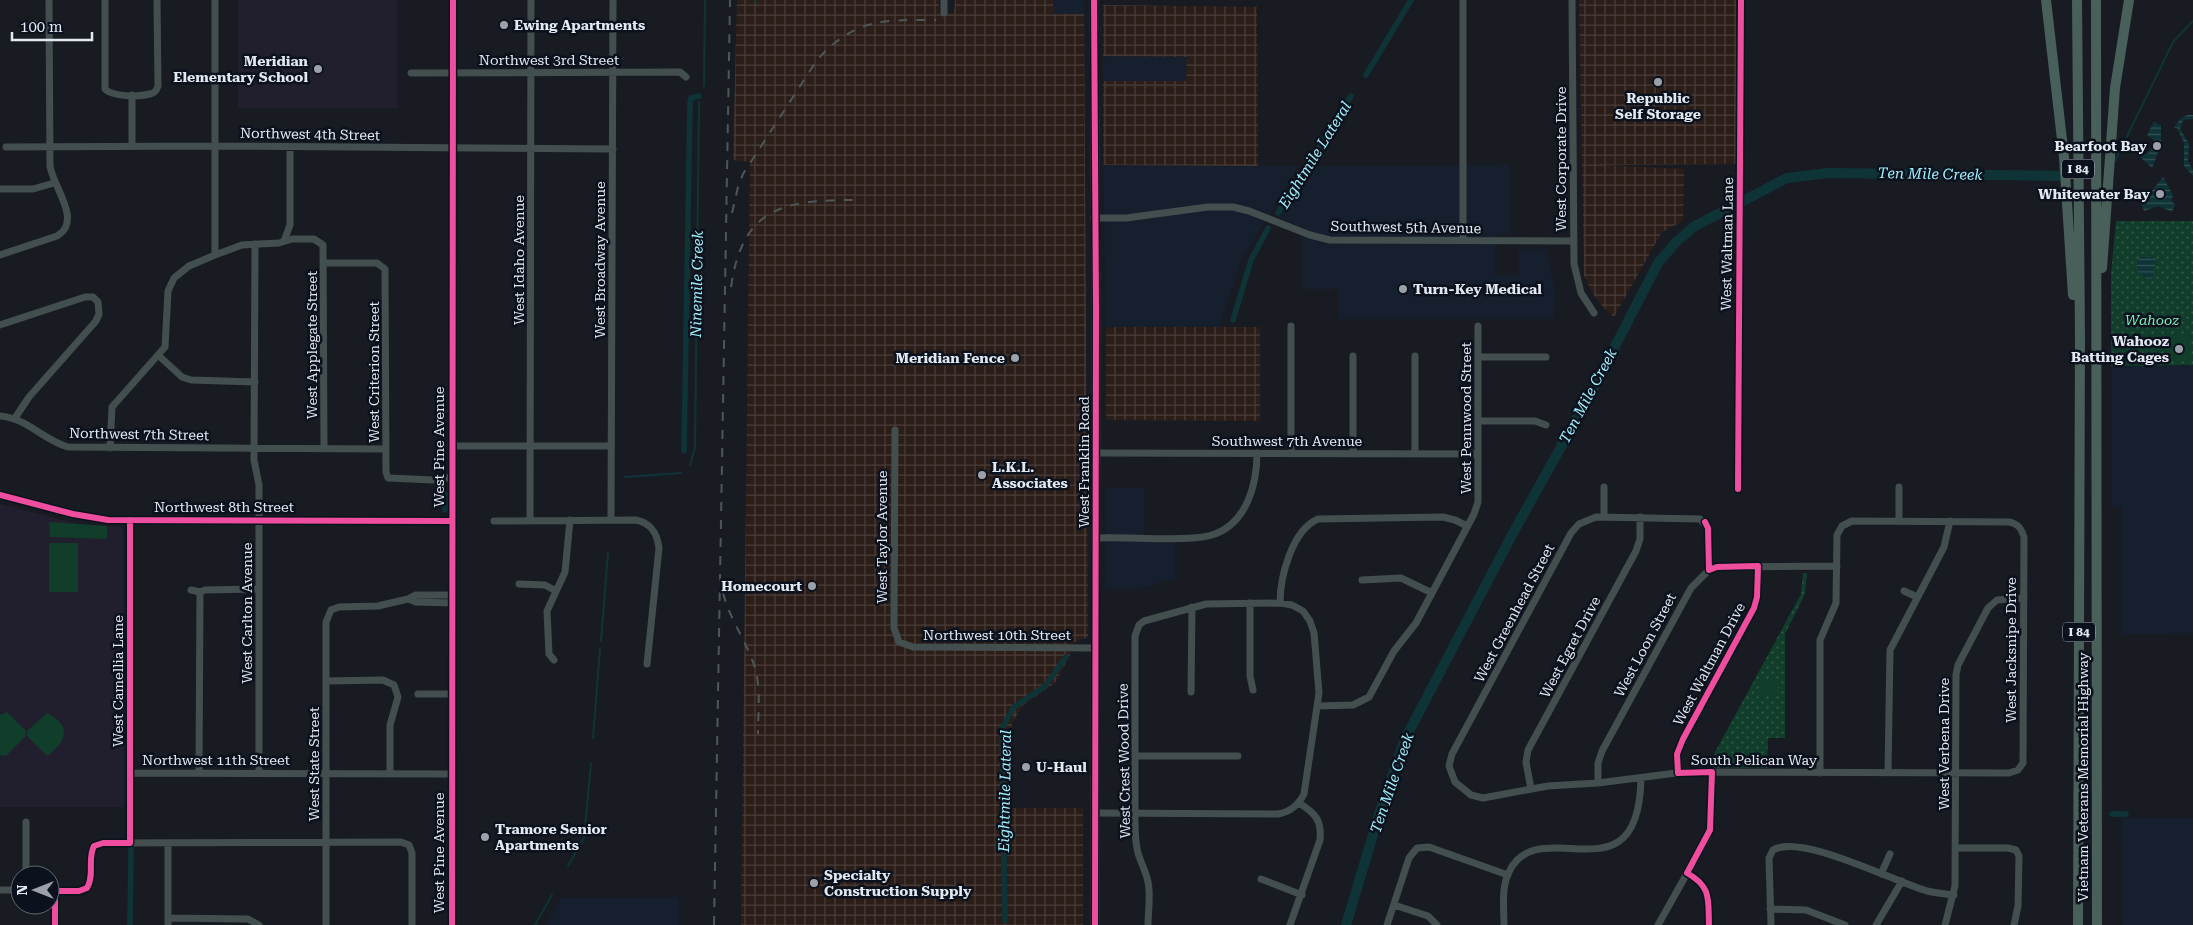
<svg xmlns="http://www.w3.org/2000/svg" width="2193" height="925" font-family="'Roboto Serif',serif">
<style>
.built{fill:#161f2e}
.industrial{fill:url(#industrial-grid)}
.education{fill:#211f2d}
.park{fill:url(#park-dots)}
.pitch{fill:#113d2b}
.water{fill:url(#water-rules)}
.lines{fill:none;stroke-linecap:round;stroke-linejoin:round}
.stream{stroke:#0f3438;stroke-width:2}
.canal{stroke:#0f3438;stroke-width:5.5}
.river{stroke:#0f3438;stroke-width:10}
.minor{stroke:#434f4e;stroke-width:7}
.major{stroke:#465854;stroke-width:9}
.highway{stroke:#495f5a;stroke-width:10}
.rail{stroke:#4e5758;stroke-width:2;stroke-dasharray:9 9;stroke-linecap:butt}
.cycleway-casing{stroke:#0b121d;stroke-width:9}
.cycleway{stroke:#ef4d9e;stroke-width:6}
.poi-dot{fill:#9ca1a9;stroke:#0b121d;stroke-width:2}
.labels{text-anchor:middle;stroke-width:5;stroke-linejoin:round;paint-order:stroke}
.shield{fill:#0b121d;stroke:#a2a8b1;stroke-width:1}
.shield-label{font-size:12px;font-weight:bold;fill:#e3e8f1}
.poi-label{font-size:14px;font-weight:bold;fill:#e3e8f1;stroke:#0b121d;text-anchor:start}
.street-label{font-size:14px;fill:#e3e8f1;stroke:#0b121d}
.park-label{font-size:14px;font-style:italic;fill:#77f1b5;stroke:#0b121d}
.water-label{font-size:15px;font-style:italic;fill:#9bf1fc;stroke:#0b121d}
</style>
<defs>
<pattern id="industrial-grid" width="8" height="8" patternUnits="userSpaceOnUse" patternTransform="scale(1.25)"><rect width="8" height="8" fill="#2b1d18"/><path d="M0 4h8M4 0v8" fill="none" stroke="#4a3e3a"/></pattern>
<pattern id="park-dots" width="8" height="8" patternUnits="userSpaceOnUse" patternTransform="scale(1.25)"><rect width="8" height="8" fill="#113d2b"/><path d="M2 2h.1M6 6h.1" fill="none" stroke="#34594a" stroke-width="1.8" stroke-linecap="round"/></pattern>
<pattern id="water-rules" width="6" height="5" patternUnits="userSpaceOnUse" patternTransform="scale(1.25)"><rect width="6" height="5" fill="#0f3438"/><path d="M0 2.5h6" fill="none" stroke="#325155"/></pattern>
</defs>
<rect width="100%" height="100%" fill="#181c22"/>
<path class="built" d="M1053 0H1084V14H1053Z
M1103 56 1187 57 1186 81H1103Z
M1103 165 1299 166 1243 257 1219 327H1106Z
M1509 165V234H1495V275H1519V249H1547L1555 292 1553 319H1339V289H1301V227L1279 217 1311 166Z
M2193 365V633L2121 635 2122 507H2112L2111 366Z
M1106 488H1144V542L1175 543V578L1140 589H1105Z
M2122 817 2193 818V925H2123Z
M679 897V925H546L561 898Z"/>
<path class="industrial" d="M737 0H939V13H954L955 0H1053V14H1084L1088 637 1070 644V655L1055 683 1023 705 1012 723 1010 808H1083V925H741L750 162 733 160Z
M1579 0H1736L1737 164 1600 165 1684 169 1683 221 1662 232 1614 317 1603 307 1593 294 1584 275Z
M1103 5 1255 7 1257 5 1258 166 1103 165V81H1186L1187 57 1103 56Z
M1106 327H1260V421L1106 420Z"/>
<path class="education" d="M238 0H397V108H238Z
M0 504 79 524 121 527 123 529 124 807H0Z"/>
<path class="park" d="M2116 221H2193V365L2111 366V274Z
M1803 573H1807L1805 594 1785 634V738H1768L1767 768H1712L1713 756 1801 594Z"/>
<path class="pitch" d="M2181 333 2192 337 2190 340V358L2188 360 2170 361 2166 337Z
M49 522 107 526V539L50 537Z
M49 543H78V592H49Z
M1759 681H1778V695H1759Z
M7 712 26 731V736L6 756 0 755V715Z
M47 713C72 725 67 742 47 756L27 736V731Z"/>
<path class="water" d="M2187 115H2193V119L2183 120 2180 129 2189 144 2188 161 2193 170V176L2184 166V143L2177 128H2174L2180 119Z
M2154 122 2161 125V145L2152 168 2139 156 2141 154H2147L2156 142 2147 135Z
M2163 177 2173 195 2171 200 2175 205 2172 212 2158 206 2144 211 2138 197 2150 193Z
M2143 257H2154L2156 259 2152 279C2139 275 2133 272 2139 258Z"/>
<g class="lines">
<path class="stream" d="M756 3V0
M704 86 705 0
M2115 161 2173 42 2193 21
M690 465 695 448 699 102
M625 477 681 473
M601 641 608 553
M593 738 600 649
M568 866 584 838 591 763
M535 925 552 895"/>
<path class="canal" d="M1366 75 1411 0
M1278 213 1351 96
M1233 320 1251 260 1268 228
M684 451 690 103 691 98 699 96
M445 500V494
M445 510V502
M2112 814H2126
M1005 921 1002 728 1014 707 1045 686 1066 657
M130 925 131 849"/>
<path class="river" d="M1346 925 1380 811 1405 739 1513 533 1591 393 1658 263 1676 242 1695 226 1787 178 1828 173 2065 176"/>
<path class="minor" d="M105 0V89C112 97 139 97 150 94 155 93 157 90 158 86L157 0
M1572 0 1574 264 1581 293 1594 313
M944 13V0
M411 73 680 72 686 77
M132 146V95
M6 147 215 146 613 149
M0 189H33L54 183
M1094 218H1126L1208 207H1233L1249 211 1310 235 1330 240 1574 241
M1463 240V0
M284 241 290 225V147
M255 244 254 460 259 485V773
M0 255 57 236C83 221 53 187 50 166L49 0
M215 255 242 245 279 243 292 239H314L323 245 324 449
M324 263H377L385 269 386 472 388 478 434 480 452 477
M0 325 85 297H93L98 302 99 314 96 321 29 397 15 418
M158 355 182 377 191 380 255 382
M1353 356V454
M1415 356V454
M1478 357H1546
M0 416C27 418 43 440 68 447L386 449
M1478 421H1535L1546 425
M895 430 894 628 899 642 913 647 1096 648
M452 446H611
M110 448 112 407 165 347 168 291 174 278 189 266 215 255V0
M1096 453 1478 454
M1291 454V326
M1899 487V521
M1738 489 1741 0
M0 495 73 514 108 520 452 521
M1604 517V487
M611 520 613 0
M494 521 636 520C651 523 657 533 659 548L647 664
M530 521 531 0
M1096 538C1126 536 1192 543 1215 534 1247 522 1257 484 1257 453
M1709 570 1708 528 1700 519 1596 517 1579 524 1571 533 1452 754 1449 766 1455 782 1471 795 1483 798 1548 786 1598 783 1684 772 2009 773 2018 770 2023 763 2024 537C2021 528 2019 525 2010 522L1852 521 1842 526 1837 535 1836 603 1820 640V773
M1362 580 1401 578 1432 593
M519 584 545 585 556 591
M191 590 200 592 205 590 259 589
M1904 591 1917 597
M452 595H416L408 599 416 602 452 603
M1250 603V676L1253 690
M1280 603C1280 577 1292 530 1318 519L1443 517 1455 520 1467 526
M331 610 339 607 378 606 408 599
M554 660 549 654 547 611 565 572 570 520
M326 681 383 680 394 685 398 697 390 725V773
M1191 692 1192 607
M418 694H452
M1318 706 1353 705 1369 697 1394 651 1416 623 1474 514 1478 502V326
M1135 756H1238
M130 773 451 774
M199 773 200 592
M1678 773 1677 760 1679 748 1754 608 1757 597 1758 566
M1888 773 1890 650 1944 547 1950 521
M1598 783V763L1602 751 1691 588 1709 570 1717 567 1837 566
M1531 789 1526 762 1528 750 1636 551 1640 539V517
M1095 813C1156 813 1217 814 1278 814 1290 812 1298 806 1304 794L1319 693 1314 633 1310 621 1303 611 1292 605 1280 603 1206 604 1144 621 1139 625 1135 636V807C1135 822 1134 838 1138 853 1141 863 1146 872 1148 882 1151 896 1148 912 1148 925
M130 843V520
M168 843V925
M1956 848H2008L2016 850 2019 856 2018 906 2014 925
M1687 873C1712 887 1708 900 1709 925
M1881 874 1890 854
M26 875V822
M1261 879 1302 895
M0 890H20
M50 891H79L87 888 90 879 92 850 94 846 103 843 401 842 409 845 412 853V925
M1394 905 1428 916 1437 925
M1770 909 1806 910 1845 925
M168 918 248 919 259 925
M55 925V891
M326 925V622L331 610
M452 925 453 0
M1290 925 1320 840C1322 820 1315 813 1299 803
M1387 925 1409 858 1417 848 1429 847 1508 875
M1504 925C1504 908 1501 888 1509 872 1539 809 1639 905 1641 778
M1658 925 1708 836 1711 818 1712 772
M1771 925 1769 858 1773 850C1801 833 1895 882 1927 891 1936 893 1945 894 1954 895
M1876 925 1902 881
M1945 925 1955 886 1956 675 1958 665 1988 608 1997 600 2024 598"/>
<path class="major" d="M1094 0 1096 308 1095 925"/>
<path class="highway" d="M2046 0 2064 157 2073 295
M2077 0 2080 338 2078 925
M2096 0 2097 925
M2102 268 2115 88 2129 0"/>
<path class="rail" d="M732 213 738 187 743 174 817 60C855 18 883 20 936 20
M731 287C743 203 788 200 861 200
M723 593C730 620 747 642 755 668 761 689 758 713 758 734
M714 925 730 0"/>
<g class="cycleway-casing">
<path id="cycleway" d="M1094 0 1096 308 1095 925
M1738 489 1741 0
M0 495 73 514 108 520 452 521
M1705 522 1708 528 1709 570 1717 567 1758 566 1757 597 1754 608 1683 739 1677 754 1678 773 1712 772 1710 830 1687 873C1712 887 1708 900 1709 925
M55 925V891H79L87 888C95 875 87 859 94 846L103 843H130V520
M452 925 453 0"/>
</g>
<use href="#cycleway" class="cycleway"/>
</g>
<g class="poi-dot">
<circle cx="504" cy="25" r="5"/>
<circle cx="318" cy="69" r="5"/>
<circle cx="1658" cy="82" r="5"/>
<circle cx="2157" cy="146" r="5"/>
<circle cx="2160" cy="194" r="5"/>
<circle cx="1403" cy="289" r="5"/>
<circle cx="2179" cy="349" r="5"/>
<circle cx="1015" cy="358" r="5"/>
<circle cx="982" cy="475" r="5"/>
<circle cx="812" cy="586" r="5"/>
<circle cx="1026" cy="767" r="5"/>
<circle cx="485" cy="837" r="5"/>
<circle cx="814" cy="883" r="5"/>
</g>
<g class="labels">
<g class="shield">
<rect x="2062" y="159.5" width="32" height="19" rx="4"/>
<rect x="2063" y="622.5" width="32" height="19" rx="4"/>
</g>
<g class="shield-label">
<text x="2078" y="173">I 84</text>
<text x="2079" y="636">I 84</text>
</g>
<g class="poi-label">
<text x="514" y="30">Ewing Apartments</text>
<text x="308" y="66" text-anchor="end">Meridian<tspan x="308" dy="16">Elementary School</tspan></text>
<text x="1658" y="103" text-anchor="middle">Republic<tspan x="1658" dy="16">Self Storage</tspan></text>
<text x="2147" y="151" text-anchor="end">Bearfoot Bay</text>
<text x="2150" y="199" text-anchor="end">Whitewater Bay</text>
<text x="1413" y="294">Turn-Key Medical</text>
<text x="2169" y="346" text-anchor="end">Wahooz<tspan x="2169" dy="16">Batting Cages</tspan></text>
<text x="1005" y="363" text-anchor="end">Meridian Fence</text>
<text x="992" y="472">L.K.L.<tspan x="992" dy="16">Associates</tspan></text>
<text x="802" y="591" text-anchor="end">Homecourt</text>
<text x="1036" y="772">U-Haul</text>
<text x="495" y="834">Tramore Senior<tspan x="495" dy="16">Apartments</tspan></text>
<text x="824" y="880">Specialty<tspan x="824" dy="16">Construction Supply</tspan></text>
</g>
<g class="street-label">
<text x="549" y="65">Northwest 3rd Street</text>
<text transform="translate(310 134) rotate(1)" y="5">Northwest 4th Street</text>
<text transform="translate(1561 159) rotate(-90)" y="5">West Corporate Drive</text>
<text transform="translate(1406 227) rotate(1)" y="5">Southwest 5th Avenue</text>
<text transform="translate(1727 244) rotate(-89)" y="5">West Waltman Lane</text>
<text transform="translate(519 260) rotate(-90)" y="5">West Idaho Avenue</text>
<text transform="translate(600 260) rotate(-90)" y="5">West Broadway Avenue</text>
<text transform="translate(312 345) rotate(-90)" y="5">West Applegate Street</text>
<text transform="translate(374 372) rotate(-90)" y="5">West Criterion Street</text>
<text transform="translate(1466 418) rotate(-90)" y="5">West Pennwood Street</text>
<text transform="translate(139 434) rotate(1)" y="5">Northwest 7th Street</text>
<text x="1287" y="446">Southwest 7th Avenue</text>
<text transform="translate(439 447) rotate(-90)" y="5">West Pine Avenue</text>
<text transform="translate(1084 462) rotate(-90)" y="5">West Franklin Road</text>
<text x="224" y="512">Northwest 8th Street</text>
<text transform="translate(882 537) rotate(-90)" y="5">West Taylor Avenue</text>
<text transform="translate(247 613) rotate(-90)" y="5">West Carlton Avenue</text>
<text transform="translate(1514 613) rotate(-62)" y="5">West Greenhead Street</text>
<text x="997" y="640">Northwest 10th Street</text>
<text transform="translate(1645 645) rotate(-62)" y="5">West Loon Street</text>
<text transform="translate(1570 647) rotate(-62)" y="5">West Egret Drive</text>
<text transform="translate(2011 650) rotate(-90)" y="5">West Jacksnipe Drive</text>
<text transform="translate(1709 664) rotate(-62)" y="5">West Waltman Drive</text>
<text transform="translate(118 681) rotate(-90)" y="5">West Camellia Lane</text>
<text transform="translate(1944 744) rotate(-90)" y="5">West Verbena Drive</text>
<text x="216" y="765">Northwest 11th Street</text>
<text x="1754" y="765">South Pelican Way</text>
<text transform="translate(1124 761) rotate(-91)" y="5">West Crest Wood Drive</text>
<text transform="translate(314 764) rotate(-90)" y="5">West State Street</text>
<text transform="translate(2083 777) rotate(-90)" y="5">Vietnam Veterans Memorial Highway</text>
<text transform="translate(439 853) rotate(-90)" y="5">West Pine Avenue</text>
</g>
<g class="park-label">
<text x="2152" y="325">Wahooz</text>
</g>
<g class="water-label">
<text transform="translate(1315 155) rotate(-58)" y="5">Eightmile Lateral</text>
<text transform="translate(1930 174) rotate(1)" y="5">Ten Mile Creek</text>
<text transform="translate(697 284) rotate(-89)" y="5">Ninemile Creek</text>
<text transform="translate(1588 396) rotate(-62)" y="5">Ten Mile Creek</text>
<text transform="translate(1392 783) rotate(-71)" y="5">Ten Mile Creek</text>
<text transform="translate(1005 791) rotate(-89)" y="5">Eightmile Lateral</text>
</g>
</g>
<g transform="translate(35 890) rotate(270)"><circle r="24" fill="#0b121d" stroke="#616872"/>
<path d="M0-4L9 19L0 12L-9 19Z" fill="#9ca1a9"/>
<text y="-8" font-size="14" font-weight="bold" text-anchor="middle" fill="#e3e8f1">N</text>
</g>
<path d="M12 32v8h80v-8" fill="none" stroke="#e3e8f1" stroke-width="2.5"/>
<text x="20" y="32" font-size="15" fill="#e3e8f1" stroke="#0b121d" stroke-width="4" paint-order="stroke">100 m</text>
</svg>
